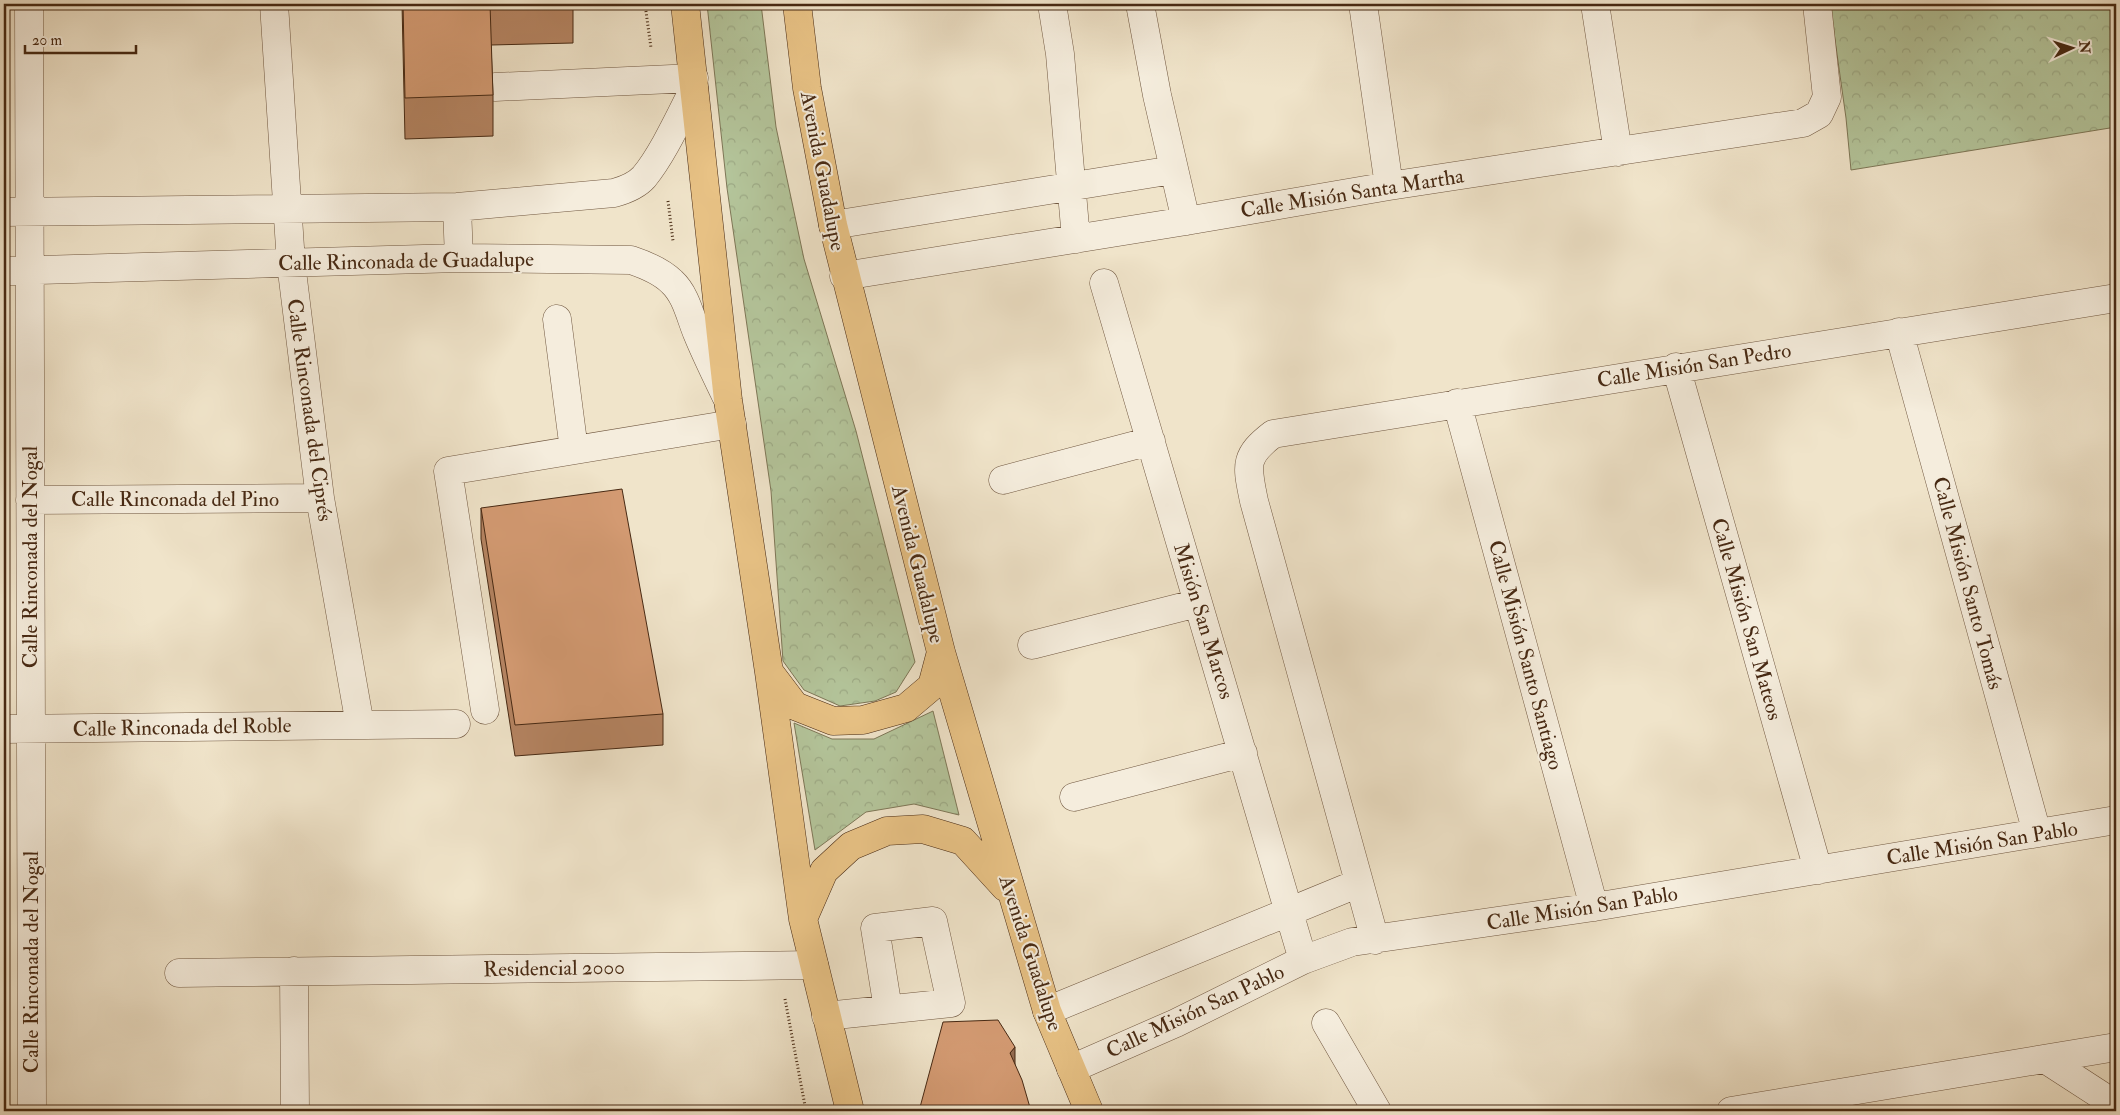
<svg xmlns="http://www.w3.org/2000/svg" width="2120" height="1115" font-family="'IM FELL Double Pica',serif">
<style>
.park{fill:url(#park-crowns);stroke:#7e7757}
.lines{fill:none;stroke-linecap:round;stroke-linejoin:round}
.minor-casing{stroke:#715841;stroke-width:29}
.major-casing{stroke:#472913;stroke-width:29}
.path{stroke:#472913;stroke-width:3;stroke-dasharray:1 2.5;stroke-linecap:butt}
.minor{stroke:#f5eddd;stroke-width:28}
.major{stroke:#e8c285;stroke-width:28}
.wall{fill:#b58462;stroke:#472913}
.shaded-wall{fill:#946c50;stroke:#472913}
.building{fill:#d39a72;stroke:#472913}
.labels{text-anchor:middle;stroke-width:4;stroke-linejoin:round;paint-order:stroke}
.street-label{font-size:21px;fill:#472913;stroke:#f5eddd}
</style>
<defs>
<pattern id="park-crowns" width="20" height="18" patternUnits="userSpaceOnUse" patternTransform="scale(1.25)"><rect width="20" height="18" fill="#b4c59b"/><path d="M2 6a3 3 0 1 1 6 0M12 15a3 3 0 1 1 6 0" fill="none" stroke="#9ca985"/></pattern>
</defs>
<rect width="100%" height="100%" fill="#f0e4ca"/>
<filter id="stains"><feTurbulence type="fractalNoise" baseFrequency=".004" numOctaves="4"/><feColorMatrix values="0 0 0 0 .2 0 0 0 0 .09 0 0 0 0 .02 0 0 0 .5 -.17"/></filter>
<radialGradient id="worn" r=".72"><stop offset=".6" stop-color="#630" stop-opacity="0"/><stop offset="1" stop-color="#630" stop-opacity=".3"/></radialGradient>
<path class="park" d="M707 4H761L776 127 804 259 856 431 915 662 896 692 875 701 840 706 804 690 783 661 771 491 727 188Z
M1830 4H2116V127L1851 170 1846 118Z
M933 711 959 815 914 804 866 812 815 850 794 723 832 739H874Z"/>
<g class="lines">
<g class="minor-casing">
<path id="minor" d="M29 4 32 1111
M274 4 291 263 320 498 360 725
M1052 4 1060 54 1076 239
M1140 4 1157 95 1186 221
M1363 4 1389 186
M1595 4 1618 152
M495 87 694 78
M457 207 459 258
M4 212 457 207 614 193C625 190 636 186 644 177 663 154 680 116 694 89
M833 225 1173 170
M4 271 459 258 631 260C646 265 661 271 672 282 686 295 690 316 697 333 706 355 716 375 726 396
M844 276 1186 221 1389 186 1803 123 1819 114 1827 97 1817 4
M1104 283 1303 960
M557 319 574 450
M1899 332 2037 833
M1676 367 1818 870
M1457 403 1594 907
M1003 480 1151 441
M30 500 320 498
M1032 645 1198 603
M485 710 448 471 732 424
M4 729 456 724
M1074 797 1243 753
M1375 940 1254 501C1247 466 1243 457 1273 434L2116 298
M294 971 295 1111
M179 973 814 965
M1047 1011 1359 883
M826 1016 951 1003 933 921 875 928 888 1009
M1326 1023 1377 1111
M2045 1059 2116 1105
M1071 1069 1176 1023 1303 960 1352 942 1594 907 2116 820
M1731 1111 2116 1047"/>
</g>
<g class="major-casing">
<path id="major" d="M685 4 728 400 769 672 803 919 850 1111
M797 4 807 88 833 225 941 652 1047 1011 1089 1111
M770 673 795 706 833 721 863 720 906 708 932 686 941 652
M803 919 824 871 851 846 887 831 923 829 963 841 1005 887"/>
</g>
<path class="path" d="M645 4 651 48
M668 201 673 241
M785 999 806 1111"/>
<use href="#minor" class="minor"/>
<use href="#major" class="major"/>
</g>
<path class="wall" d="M402 4H573V43L491 45 493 95V136L405 139Z
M481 508 663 714V745L515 756 481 539Z"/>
<path class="shaded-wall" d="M1015 1047V1077L1010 1053Z"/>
<path class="building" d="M403 4H506H490L493 95 405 98Z
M622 489 663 714 515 725 481 508Z
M998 1020 1015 1047 1010 1053 1022 1080 1031 1111H919L943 1022Z"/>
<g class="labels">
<g class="street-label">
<text transform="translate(823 171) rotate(79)" y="7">Avenida Guadalupe</text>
<text transform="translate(1352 193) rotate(-9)" y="7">Calle Misión Santa Martha</text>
<text transform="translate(406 261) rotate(-1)" y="7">Calle Rinconada de Guadalupe</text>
<text transform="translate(1694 365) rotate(-9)" y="7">Calle Misión San Pedro</text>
<text transform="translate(310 410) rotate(82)" y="7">Calle Rinconada del Ciprés</text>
<text x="175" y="506">Calle Rinconada del Pino</text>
<text transform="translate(30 557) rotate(-90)" y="7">Calle Rinconada del Nogal</text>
<text transform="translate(918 564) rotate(76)" y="7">Avenida Guadalupe</text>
<text transform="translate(1968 583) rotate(75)" y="7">Calle Misión Santo Tomás</text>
<text transform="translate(1747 619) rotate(74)" y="7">Calle Misión San Mateos</text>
<text transform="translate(1204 621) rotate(73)" y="7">Misión San Marcos</text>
<text transform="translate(1526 655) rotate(75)" y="7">Calle Misión Santo Santiago</text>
<text transform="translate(182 727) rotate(-1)" y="7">Calle Rinconada del Roble</text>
<text transform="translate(1982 843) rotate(-9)" y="7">Calle Misión San Pablo</text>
<text transform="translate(1582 908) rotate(-9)" y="7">Calle Misión San Pablo</text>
<text transform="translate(1031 953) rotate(72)" y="7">Avenida Guadalupe</text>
<text transform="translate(31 962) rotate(-90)" y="7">Calle Rinconada del Nogal</text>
<text transform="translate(554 968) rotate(-1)" y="7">Residencial 2000</text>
<text transform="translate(1195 1011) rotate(-25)" y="7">Calle Misión San Pablo</text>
</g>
</g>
<rect width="2120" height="1115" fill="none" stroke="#f0e4ca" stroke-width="20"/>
<rect x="5" y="5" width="2110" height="1105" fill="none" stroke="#472913" stroke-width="2.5"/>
<rect x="10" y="10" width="2100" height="1095" fill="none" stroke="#472913"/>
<g transform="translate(2072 48) rotate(86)" stroke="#f5eddd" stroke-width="4" paint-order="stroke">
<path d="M0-4L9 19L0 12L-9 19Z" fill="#472913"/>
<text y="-8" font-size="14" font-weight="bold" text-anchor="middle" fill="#472913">N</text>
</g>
<path d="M25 45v8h111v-8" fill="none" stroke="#472913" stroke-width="2.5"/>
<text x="32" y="45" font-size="15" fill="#472913" stroke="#f5eddd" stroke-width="4" paint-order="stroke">20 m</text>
<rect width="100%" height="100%" filter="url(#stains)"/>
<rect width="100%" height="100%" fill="url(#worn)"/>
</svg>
